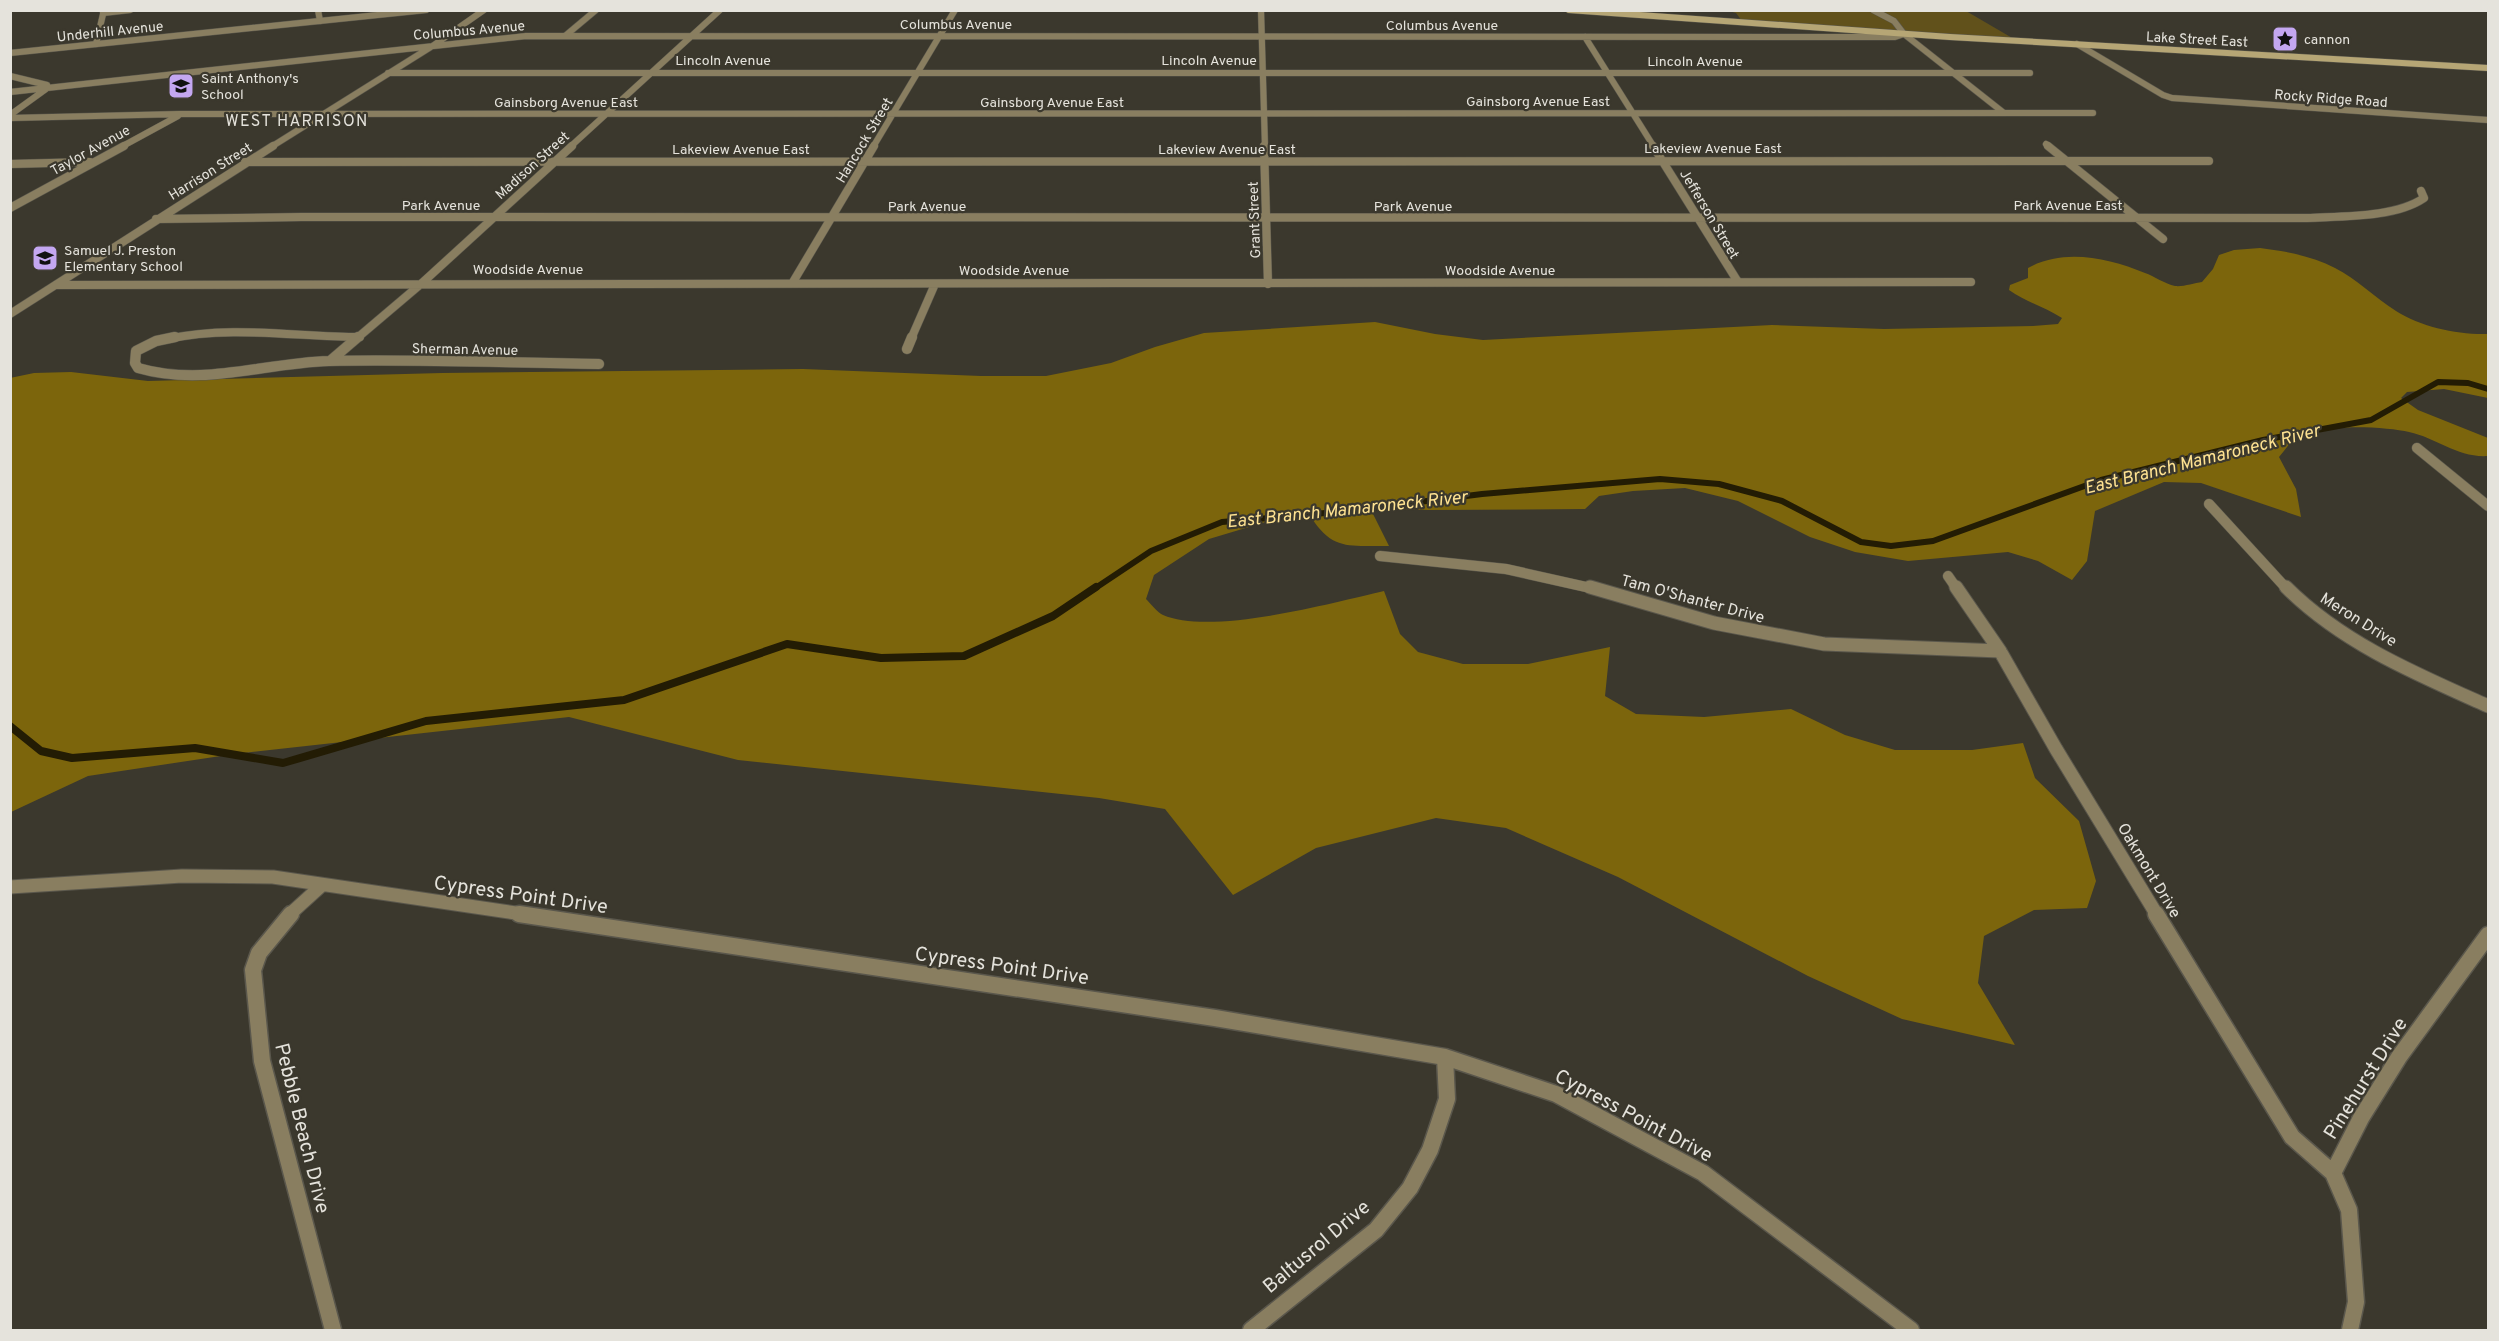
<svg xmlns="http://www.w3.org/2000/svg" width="2499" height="1341" font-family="Overpass,sans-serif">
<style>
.green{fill:#61511b}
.forest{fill:#7c650c}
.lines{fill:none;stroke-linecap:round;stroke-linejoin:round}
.stream-far1{stroke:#231c04;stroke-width:6}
.stream{stroke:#231c04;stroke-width:8}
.minor-far4-casing{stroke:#5a574c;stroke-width:7}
.minor-far3-casing{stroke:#5a574c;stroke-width:9}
.minor-far2-casing{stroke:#5a574c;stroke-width:11}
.minor-far1-casing{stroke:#5a574c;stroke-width:15}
.minor-casing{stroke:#5a574c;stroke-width:19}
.tertiary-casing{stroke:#5a574c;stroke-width:7}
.secondary-casing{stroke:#5a574c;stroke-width:7}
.minor-far4{stroke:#897e60;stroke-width:6}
.minor-far3{stroke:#897e60;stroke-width:8}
.minor-far2{stroke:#897e60;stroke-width:10}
.minor-far1{stroke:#897e60;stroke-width:13}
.minor{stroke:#897e60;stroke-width:16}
.tertiary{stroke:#897e60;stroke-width:6}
.secondary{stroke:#b6a675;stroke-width:6}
.labels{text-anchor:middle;stroke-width:4.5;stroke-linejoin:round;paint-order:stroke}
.far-street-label{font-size:14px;fill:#e5e3dc;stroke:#3b382d}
.far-poi-label{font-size:14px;fill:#e5e3dc;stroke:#3b382d;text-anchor:start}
.far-quarter-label{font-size:16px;letter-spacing:1.5px;fill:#e5e3dc;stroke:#3b382d}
.street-label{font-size:16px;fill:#e5e3dc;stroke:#3b382d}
.water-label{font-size:18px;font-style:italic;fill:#fee291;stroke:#3b382d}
.near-street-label{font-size:20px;fill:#e5e3dc;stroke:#3b382d}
</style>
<rect width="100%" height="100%" fill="#3b382d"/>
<path class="green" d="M1729 11H1966L2014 39 1742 21 1736 13Z"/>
<path class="forest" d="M2260 248C2285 251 2312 256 2335 268 2357 279 2375 298 2396 311 2421 327 2458 335 2488 334V398L2444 389 2407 392 2401 398 2418 410 2488 438V456C2458 458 2437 438 2409 432 2385 426 2313 423 2294 439 2289 444 2284 451 2279 457L2296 489 2301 517 2201 483 2164 482 2095 511 2087 561 2072 580 2038 561 2008 552 1908 561 1855 552 1810 537 1738 501 1685 488 1633 491 1599 496 1585 509 1428 510 1370 508 1389 546C1351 545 1333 552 1311 517L1269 521 1209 539 1154 575 1146 599C1151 604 1157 612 1163 615 1211 636 1332 603 1384 591L1400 634 1418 652 1463 664H1528L1610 647 1605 696 1636 714 1704 717 1791 709 1845 735 1895 750H1972L2023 743 2035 778 2079 821 2096 881 2087 908 2034 910 1984 936 1978 983 2015 1045 1902 1019 1808 976 1618 877 1506 828 1436 818 1316 848 1233 895 1165 809 1099 798 738 760 569 717 234 754 88 776 11 812 10 378 34 373 71 372 148 381 442 373 803 369 981 376H1046L1111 363 1155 347 1204 333 1375 322 1435 334 1483 340 1772 325 1884 329 2033 326 2058 324 2062 318C2045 307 2026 302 2009 290L2010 285 2028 278V268C2064 248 2108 258 2145 273 2154 276 2165 284 2175 286 2183 287 2194 283 2202 282L2213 269 2219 255 2234 250Z"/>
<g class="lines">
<path class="stream-far1" d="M1094 589 1151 551 1222 522 1349 511 1482 494 1660 479 1719 484 1782 501 1861 542 1891 546 1933 541 2101 480 2263 440 2371 420 2438 382 2468 383 2488 389"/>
<path class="stream" d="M10 726 41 751 72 758 195 748 283 763 426 721 624 700 787 644 881 658 964 656 1053 616 1096 587"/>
<g class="minor-far4-casing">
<path id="minor-far4" d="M318 10 320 21
M1261 10 1265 147
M1873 10 1894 21 1904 34 2004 113
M103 13 130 10
M565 36 596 10
M1585 37 1654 147
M96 44 104 10
M2077 44 2163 95 2172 98 2488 120
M388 73H2030
M10 76 47 85 46 89 10 115
M10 92 526 36 1895 37 1904 34
M10 118 180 114 2093 113
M2046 144 2050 147
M121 147 178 116
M271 147 434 45 484 10
M570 147 720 10
M873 147 955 10"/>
</g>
<g class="minor-far3-casing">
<path id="minor-far3" d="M1264 146 1268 284
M1653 146 1738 282
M2048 146 2163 239
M245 162 2209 161
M10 164 90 162
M10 208 124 146
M156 219 302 217 2307 218C2341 216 2395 218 2424 198L2421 191
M793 282 874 146
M57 285C695 282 1333 284 1971 282
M10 314 273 146
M168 339C230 325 297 337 360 337
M356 339 422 283 572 146
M911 339 935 284"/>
</g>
<g class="minor-far2-casing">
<path id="minor-far2" d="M175 337 156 341 136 351 135 363 138 368C204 387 262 363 329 361 419 359 509 363 599 364
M907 349 912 337
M330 361 358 337
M2417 448 2488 506
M2209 504 2287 589
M1380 556 1506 569 1595 589
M1948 576 1957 589"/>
</g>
<g class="minor-far1-casing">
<path id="minor-far1" d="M1590 587 1714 623 1824 644 2000 651
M1956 587 2000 651 2056 749 2157 915
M2286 587C2342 643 2416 674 2488 706
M10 887 182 876 273 877 529 915
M289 915 321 886"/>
</g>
<g class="minor-casing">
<path id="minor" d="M291 914 259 953 253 970 262 1061 333 1330
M519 914 1215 1018 1445 1057 1556 1094 1703 1173 1911 1330
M2156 914 2292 1137 2333 1173
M1251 1330 1376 1230 1410 1188 1430 1150 1447 1099 1445 1057
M2350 1330 2356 1302 2349 1210 2333 1173 2361 1118 2399 1057 2488 935"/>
</g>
<g class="tertiary-casing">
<path id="tertiary" d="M10 53 426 10"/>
</g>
<g class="secondary-casing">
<path id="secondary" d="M1569 10 1950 37 2488 68"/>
</g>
<use href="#minor-far4" class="minor-far4"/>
<use href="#minor-far3" class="minor-far3"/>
<use href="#minor-far2" class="minor-far2"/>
<use href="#minor-far1" class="minor-far1"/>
<use href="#minor" class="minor"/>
<use href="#tertiary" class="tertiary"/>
<use href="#secondary" class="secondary"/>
</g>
<defs>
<g id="sight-square" transform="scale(1.35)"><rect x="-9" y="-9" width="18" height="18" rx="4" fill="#c4a7f1" stroke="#3b382d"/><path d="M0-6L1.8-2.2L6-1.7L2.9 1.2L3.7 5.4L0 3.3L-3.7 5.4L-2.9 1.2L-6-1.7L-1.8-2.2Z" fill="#111"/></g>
<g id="school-square" transform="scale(1.35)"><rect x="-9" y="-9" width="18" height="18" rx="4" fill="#c4a7f1" stroke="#3b382d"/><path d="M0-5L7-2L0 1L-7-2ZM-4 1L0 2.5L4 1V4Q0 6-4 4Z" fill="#111"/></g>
</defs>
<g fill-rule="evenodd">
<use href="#sight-square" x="2285" y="39"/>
<use href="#school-square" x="181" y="86"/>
<use href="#school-square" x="45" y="258"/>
</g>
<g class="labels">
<g class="far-street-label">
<text x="956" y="29">Columbus Avenue</text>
<text x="1442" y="30">Columbus Avenue</text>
<text transform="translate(469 30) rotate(-5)" y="5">Columbus Avenue</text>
<text transform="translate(110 31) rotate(-6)" y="5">Underhill Avenue</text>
<text transform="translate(2197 39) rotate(3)" y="5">Lake Street East</text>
<text x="723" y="65">Lincoln Avenue</text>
<text x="1209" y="65">Lincoln Avenue</text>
<text x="1695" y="66">Lincoln Avenue</text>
<text transform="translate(2331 98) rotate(4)" y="5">Rocky Ridge Road</text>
<text x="1538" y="106">Gainsborg Avenue East</text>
<text x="566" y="107">Gainsborg Avenue East</text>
<text x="1052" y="107">Gainsborg Avenue East</text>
<text transform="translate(864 140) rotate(-59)" y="5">Hancock Street</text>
<text x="1713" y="153">Lakeview Avenue East</text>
<text x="741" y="154">Lakeview Avenue East</text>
<text x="1227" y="154">Lakeview Avenue East</text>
<text transform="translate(90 150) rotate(-29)" y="5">Taylor Avenue</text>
<text transform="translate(532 165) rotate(-42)" y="5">Madison Street</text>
<text transform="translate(210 171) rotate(-32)" y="5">Harrison Street</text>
<text x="441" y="210">Park Avenue</text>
<text x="2068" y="210">Park Avenue East</text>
<text x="927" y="211">Park Avenue</text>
<text x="1413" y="211">Park Avenue</text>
<text transform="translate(1710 214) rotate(59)" y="5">Jefferson Street</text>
<text transform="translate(1254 220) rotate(-92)" y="5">Grant Street</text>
<text x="528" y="274">Woodside Avenue</text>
<text x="1014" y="275">Woodside Avenue</text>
<text x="1500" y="275">Woodside Avenue</text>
<text transform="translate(465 349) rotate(1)" y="5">Sherman Avenue</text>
</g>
<g class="far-poi-label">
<text x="2304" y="44">cannon</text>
<text x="201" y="83">Saint Anthony's<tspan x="201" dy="16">School</tspan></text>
<text x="64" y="255">Samuel J. Preston<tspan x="64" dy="16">Elementary School</tspan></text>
</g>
<g class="far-quarter-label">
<text x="297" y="126">WEST HARRISON</text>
</g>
<g class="street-label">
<text transform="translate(1693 598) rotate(15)" y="6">Tam O'Shanter Drive</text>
<text transform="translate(2359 619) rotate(32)" y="6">Meron Drive</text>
<text transform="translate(2150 870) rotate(59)" y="6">Oakmont Drive</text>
</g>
<g class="water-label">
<text transform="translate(2202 459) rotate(-14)" y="6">East Branch Mamaroneck River</text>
<text transform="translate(1347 509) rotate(-6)" y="6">East Branch Mamaroneck River</text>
</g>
<g class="near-street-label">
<text transform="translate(521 894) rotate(8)" y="7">Cypress Point Drive</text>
<text transform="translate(1002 965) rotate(8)" y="7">Cypress Point Drive</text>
<text transform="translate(2365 1078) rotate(-58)" y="7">Pinehurst Drive</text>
<text transform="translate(1634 1115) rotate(28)" y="7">Cypress Point Drive</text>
<text transform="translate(303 1128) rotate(76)" y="7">Pebble Beach Drive</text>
<text transform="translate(1316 1246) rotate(-40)" y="7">Baltusrol Drive</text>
</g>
</g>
<rect width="2499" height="1341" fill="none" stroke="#e5e3dc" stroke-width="24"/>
</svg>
